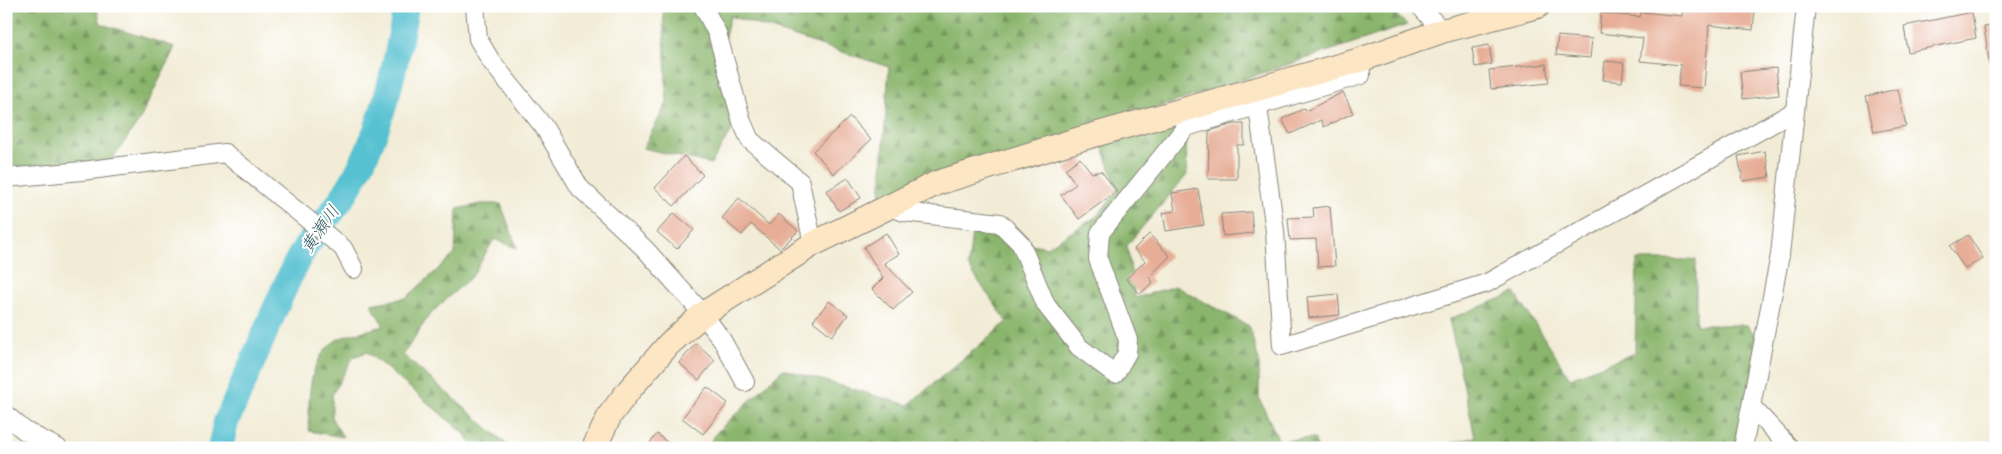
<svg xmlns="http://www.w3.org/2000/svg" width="2002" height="454" font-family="Pangolin,'Klee One',sans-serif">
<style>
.forest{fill:url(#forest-firs);stroke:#536844}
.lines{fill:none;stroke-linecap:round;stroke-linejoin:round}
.river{stroke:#56c1d1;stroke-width:26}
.building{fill:#e7ad96}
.street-casing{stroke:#878479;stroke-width:20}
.secondary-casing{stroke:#878479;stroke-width:26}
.street{stroke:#fff;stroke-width:18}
.secondary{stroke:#fce6c4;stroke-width:24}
.labels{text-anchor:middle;stroke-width:4;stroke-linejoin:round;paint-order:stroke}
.water-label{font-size:18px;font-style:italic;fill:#335e64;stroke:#fff}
</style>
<defs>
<pattern id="forest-firs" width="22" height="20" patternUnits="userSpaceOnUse" patternTransform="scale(1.25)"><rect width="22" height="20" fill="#8ab56c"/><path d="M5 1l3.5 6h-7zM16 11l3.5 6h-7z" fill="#709258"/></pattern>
</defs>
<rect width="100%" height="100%" fill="#fff"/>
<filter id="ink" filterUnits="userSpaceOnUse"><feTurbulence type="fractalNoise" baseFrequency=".02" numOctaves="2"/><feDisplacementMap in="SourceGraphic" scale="10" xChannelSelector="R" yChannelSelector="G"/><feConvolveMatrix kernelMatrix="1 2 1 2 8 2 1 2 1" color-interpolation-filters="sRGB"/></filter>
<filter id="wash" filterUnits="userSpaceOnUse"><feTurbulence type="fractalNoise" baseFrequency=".0096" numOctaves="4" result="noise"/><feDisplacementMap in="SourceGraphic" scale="20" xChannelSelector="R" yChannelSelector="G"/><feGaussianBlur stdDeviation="1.12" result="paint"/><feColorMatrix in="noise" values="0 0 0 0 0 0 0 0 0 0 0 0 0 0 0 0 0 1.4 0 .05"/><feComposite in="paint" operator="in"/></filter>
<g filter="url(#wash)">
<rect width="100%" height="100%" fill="#f2ecd6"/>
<path class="forest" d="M6 6H96L101 24 175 47 139 121 105 169 6 171Z
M663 6H694L716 49 734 126 711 164 643 148 667 103Z
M708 6H1387L1407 25 880 200 889 67 730 16 722 49Z
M1177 123 1186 133 1187 175 1127 245 1135 298 1175 286 1249 326 1259 361V398L1279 441 1314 438 1318 448H706L718 431 783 369 908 405 1007 322 968 266 972 233 1047 247 1096 217 1118 191 1102 144Z
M480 204H501L517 248 494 239 473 275 430 314 403 355 511 448H474L465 434 367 352 353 357 332 395V419L343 437 309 431C309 401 306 362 335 341 346 334 371 330 384 326L371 304 406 298 455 254 457 209Z
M1637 260H1696V325H1747L1764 345 1736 448H1435L1475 437 1449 319 1515 293 1570 378 1635 353Z"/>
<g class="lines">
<path class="river" d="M220 448 226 422C250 370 271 315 296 263 309 238 331 216 346 192 381 136 395 71 406 6"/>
</g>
<g id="blocks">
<path class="building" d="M1683 6H1723L1755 9 1753 30 1709 25 1704 88 1678 86 1681 65 1640 61 1643 38 1599 33 1601 13 1640 17 1641 12 1682 16Z
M1972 12 1976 38 1908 52 1904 26Z
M1996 25V60L1989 61 1984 27Z
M1558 36 1592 39 1590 58 1556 55Z
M1489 45 1492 64 1475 67 1472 48Z
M1605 61 1624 63 1622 82 1603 80Z
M1546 64 1549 83 1491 89 1489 70Z
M1776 68 1779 95 1743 99 1740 72Z
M1898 89 1906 126 1874 132 1866 96Z
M1343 92 1353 113 1324 127 1321 120 1290 134 1282 119 1305 108 1306 111Z
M850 117 871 140 834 174 813 151Z
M1234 124H1244V145H1237V179H1208L1209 131Z
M1765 151 1770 177 1743 181 1738 156Z
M684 156 703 175 674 206 655 188Z
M1080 158 1092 173 1101 171 1117 191 1079 219 1061 195 1076 184 1065 169Z
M848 178 861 198 839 211 826 191Z
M1198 189 1204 225 1166 231 1163 213 1175 211 1172 193Z
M739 198 769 225 779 214 798 231 780 249 751 224 742 235 722 218Z
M1330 206 1335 266 1318 267 1316 239 1290 240 1288 218 1314 217 1313 208Z
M1251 212 1253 233 1223 236 1221 214Z
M674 213 694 230 677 249 657 232Z
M886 233 899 254 884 263 912 292 893 310 872 289 883 278 864 247Z
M1149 234 1170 256 1149 277 1153 282 1140 294 1126 279 1145 261 1134 249Z
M1968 235 1983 258 1965 269 1950 246Z
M1338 294 1340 315 1309 318 1307 297Z
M829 301 848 315 832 336 813 321Z
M696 343 715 360 699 380 679 363Z
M707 387 728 403 703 434 682 418Z
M657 434 674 448H646Z"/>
</g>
</g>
<g filter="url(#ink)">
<use href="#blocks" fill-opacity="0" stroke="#878479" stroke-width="1"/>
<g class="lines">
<g class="street-casing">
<path id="street" d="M475 6 478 39 491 61 544 127 580 188 645 249 703 314 722 340 745 382
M703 6 717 33 742 122 750 140 800 182 813 244
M1420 6 1442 31
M1258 107 1275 231 1282 346 1487 283 1795 111
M6 178 82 171 225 153 343 248 354 269
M888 207 904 212 1000 223 1021 244 1046 305 1079 347 1115 374 1127 353 1128 340 1098 259 1100 233 1186 127 1361 75 1360 60
M1753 408 1790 448
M6 415 25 431 58 448
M1743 448 1780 255 1806 6"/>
</g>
<g class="secondary-casing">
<path id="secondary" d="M594 448 610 415 629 390 669 344 703 314 813 244 937 183 1080 139 1360 60 1442 31 1538 6"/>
</g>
<use href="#street" class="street"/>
<use href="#secondary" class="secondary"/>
</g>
</g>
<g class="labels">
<g class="water-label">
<text transform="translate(320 229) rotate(-55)" y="6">黄瀬川</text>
</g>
</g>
<rect width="2002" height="454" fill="none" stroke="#fff" stroke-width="25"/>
</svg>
